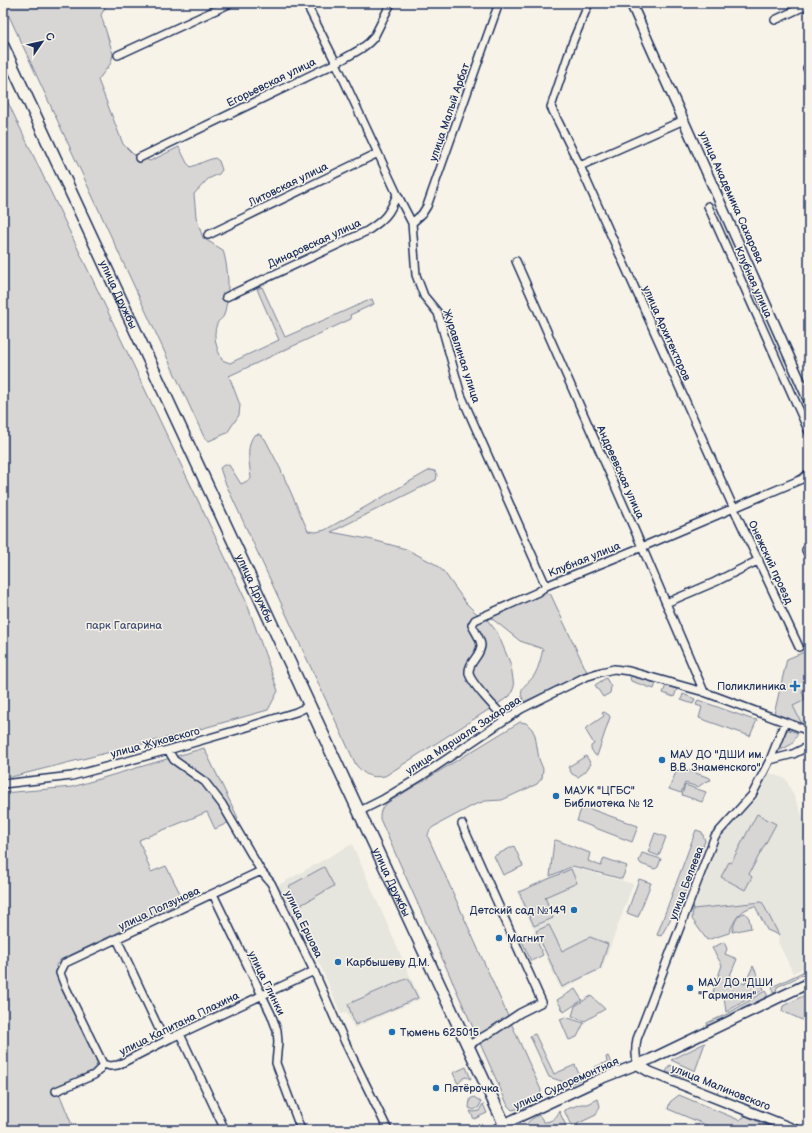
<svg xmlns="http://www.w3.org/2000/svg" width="812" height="1133" font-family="'Balsamiq Sans',sans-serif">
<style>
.built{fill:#e6e5de}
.green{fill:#d7d6d4;stroke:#798299}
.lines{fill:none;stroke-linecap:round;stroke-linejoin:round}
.minor-casing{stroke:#1b2f5e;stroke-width:10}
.tertiary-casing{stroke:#1b2f5e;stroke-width:12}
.primary-casing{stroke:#1b2f5e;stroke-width:14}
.minor{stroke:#f7f3e8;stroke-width:7}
.tertiary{stroke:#f7f3e8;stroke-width:9}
.primary{stroke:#f7f3e8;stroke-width:11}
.poi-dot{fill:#1f6fb2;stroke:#f7f3e8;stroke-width:1.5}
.labels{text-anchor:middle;stroke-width:3;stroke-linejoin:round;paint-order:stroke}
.street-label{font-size:11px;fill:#1b2f5e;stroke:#f7f3e8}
.park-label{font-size:11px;fill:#415076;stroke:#f7f3e8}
.poi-label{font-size:11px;fill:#1b2f5e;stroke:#f7f3e8;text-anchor:start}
</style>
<rect width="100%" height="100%" fill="#f7f3e8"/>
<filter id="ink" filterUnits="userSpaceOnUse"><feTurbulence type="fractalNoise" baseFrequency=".025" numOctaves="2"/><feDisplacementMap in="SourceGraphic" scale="8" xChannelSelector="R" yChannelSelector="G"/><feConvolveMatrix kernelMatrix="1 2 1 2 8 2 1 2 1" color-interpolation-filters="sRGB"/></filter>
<g filter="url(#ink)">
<path class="built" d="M809 650V727L774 714 787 659Z
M769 773 786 779 809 830V965L793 973 778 942 779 935 762 902 693 909 720 837 758 797Z
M352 844 420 999 354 1028 346 1012 341 1014 322 969 277 886Z
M572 867 633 884 602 969 561 990 517 892Z"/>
<path class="green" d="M3 3H106L107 4 101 15 113 54 111 63 98 80 123 144 133 154 150 161 179 147 187 163 191 167C199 164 206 160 215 158L219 161 222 170 219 174 208 179 194 194 196 217 203 238 223 250C229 271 230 294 224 315 223 319 218 320 217 324 212 336 217 349 222 360L230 363 279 340 257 289 262 287 285 337 372 299 374 304 350 315 351 319 229 376 240 405 239 415 227 433 209 441 204 437Z
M3 92 246 601 278 691 268 710 186 733 3 779Z
M259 434 265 439 280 468 308 531 316 532 325 530 430 470 435 471 437 475 436 480 331 532 373 540 406 549 435 564 444 572 466 603 476 613 484 616 497 632 511 665 514 687 510 696 385 776C370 778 366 776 356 765L224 480 220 468 224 465H229L241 484 251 479C250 465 245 448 254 435Z
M550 593 587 672 524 702C516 686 528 686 535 674 539 667 541 657 543 649L520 641 490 617 526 601Z
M809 650V687L802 691 805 700 793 706 801 722 800 724 774 714 787 659Z
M632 676 656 683 654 689 631 681 630 678Z
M606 678 611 687 610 693 603 697 595 685Z
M666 685 677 689 674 697 663 693Z
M683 694 695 699 693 704 681 700Z
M698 700 751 719 757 720 750 736 699 718 702 707 696 705Z
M604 712 609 715 610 717 597 756 595 755 591 749V746L594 744 585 729 604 716 602 713Z
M520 722 526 723 532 729 535 735 539 759 543 769 542 778 537 784 502 800 485 801 474 805 435 826C430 829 428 832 428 837L541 1090C541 1102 522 1108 512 1110L508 1106 380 819C380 811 381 808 387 803Z
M787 730H789L798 733 792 744 777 752Z
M204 748 238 818 215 829 207 812 139 840 151 872 166 866 184 901 60 960 56 965 57 972 101 1063 99 1068 57 1088 74 1130H3V793L72 787Z
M586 756 591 764 585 772 578 777 572 774 568 767Z
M681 768 710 778 711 780 705 782 698 787 685 783 681 793 669 789 676 772Z
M685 785 706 792 702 802 682 795Z
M582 806 638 826 632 842 577 821Z
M757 814 776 824 749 874 752 877 745 890 721 877 729 862 731 863Z
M696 830 702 832 705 841 683 897 661 936 657 935Z
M655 833 666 837 659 856 648 852Z
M556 840 590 853 588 861 601 866 604 858 627 866 622 879 573 866 550 876 554 841Z
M514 846 523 866 503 875 494 856Z
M642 853 661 859 658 867 655 869 641 864 639 861Z
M324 867 334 886 299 906 289 886Z
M571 869 577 883 545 897 553 918 534 926 519 892Z
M639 879 651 883 638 917 627 913Z
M762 902 779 935 767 930 755 906C739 910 735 919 729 933L707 940 692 919 693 909Z
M745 913 749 918 751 928 732 932C735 923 735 915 745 913Z
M549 925 562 951 590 937 608 944 600 969 562 987 536 931Z
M534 934 543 955 531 961 521 939Z
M724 942 727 949 725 954 737 959 729 978 745 984 753 966 764 989 726 1012 724 997 713 992 722 965 712 948Z
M809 969V972L777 987 776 992 773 993 772 987Z
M408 978 418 998 355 1025 348 1004Z
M575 989 582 1000 564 1012 557 1000Z
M765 991 767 994V997L709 1025 707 1024V1023L727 1014Z
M809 993V1023L782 1011 783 1006Z
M591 996 605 1009 585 1021 572 1016 575 1006Z
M565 1017 584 1023 577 1037 569 1040 560 1019Z
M535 1034 554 1074 575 1065 581 1079 570 1084 549 1077 530 1036Z
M705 1043 695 1071 671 1060Z
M608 1056 612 1065 597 1072 595 1067 607 1062 606 1057Z
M670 1065 691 1075 689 1079 666 1072Z
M466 1067 471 1079 466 1077 463 1078 458 1084 453 1073Z
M679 1095 739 1120 746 1116 777 1130H718L668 1109 670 1102Z
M474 1097 481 1102 479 1107 474 1110 469 1108 470 1099Z
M598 1099 600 1106 596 1115 577 1124 579 1130H573L564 1110 581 1104H588Z
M483 1104 487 1113 474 1119 470 1111 474 1112 479 1111Z
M559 1111 568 1130H527C525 1121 532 1119 539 1115L544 1122C551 1122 557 1118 559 1111Z"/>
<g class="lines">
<g class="minor-casing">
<path id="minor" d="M306 3 336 63 397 194 412 223 416 275 424 296 438 313 461 395 546 586
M589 3 573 41 551 107 580 166 734 509 799 647
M775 20 809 4
M118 55 231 3
M809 67 807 68 809 72
M139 158 336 63C349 55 365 49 374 37L391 3
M580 166 684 120
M708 206 809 432
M412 223 422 214 427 206 499 3
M208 235 378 153
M516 261 642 547 704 692
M226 297 367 231C384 220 390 214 397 194
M806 550 809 556
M666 603 715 582 759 560
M506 718C498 712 470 682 469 673 468 662 481 656 481 645 480 637 475 632 472 625L475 620 538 592 546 586 642 547 802 479 809 473
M168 750 174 760 205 782 222 804 261 871 271 883 314 971 345 1042 388 1130
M770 760 785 722
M3 784 72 776 168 750 244 728 296 712 309 706
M358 812 382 800 420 777 521 709 585 677 601 672 614 669 629 671 704 692 809 731
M462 824 542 1002 520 1013 493 1031 467 1046
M213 894 271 1014 277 1030 278 1042 276 1063 301 1130
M117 939 160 1031 171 1038
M180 1034 225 1130
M103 1064 65 986 60 973 65 963 261 871
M638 1065C635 1056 635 1049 637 1039L715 836 752 795 770 760 793 754 809 746
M56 1091 94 1075 99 1070 103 1064 110 1066 118 1065 171 1038 314 971
M493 1130 504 1124"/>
</g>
<g class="tertiary-casing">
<path id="tertiary" d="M631 3 809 401
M638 1065 650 1072 796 1130
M504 1124 600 1079 651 1059 809 983"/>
</g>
<g class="primary-casing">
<g id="primary">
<path id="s1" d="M3 46 507 1130"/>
</g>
</g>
<use href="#minor" class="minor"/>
<use href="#tertiary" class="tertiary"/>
<use href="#primary" class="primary"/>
</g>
</g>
<g class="poi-dot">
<path d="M793 680h4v4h4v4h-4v4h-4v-4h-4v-4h4z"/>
<circle cx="662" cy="760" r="4"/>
<circle cx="556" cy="796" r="4"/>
<circle cx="574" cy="910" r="4"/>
<circle cx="499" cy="938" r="4"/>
<circle cx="338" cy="962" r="4"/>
<circle cx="690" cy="988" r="4"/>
<circle cx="392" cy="1032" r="4"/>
<circle cx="436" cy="1088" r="4"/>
</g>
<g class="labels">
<g class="street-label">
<text transform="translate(271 82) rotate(-26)" y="4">Егорьевская улица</text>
<text transform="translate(449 112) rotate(-71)" y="4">улица Малый Арбат</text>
<text transform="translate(288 184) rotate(-26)" y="4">Литовская улица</text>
<text transform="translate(732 197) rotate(66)" y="4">улица Академика Сахарова</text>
<text transform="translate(314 243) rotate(-25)" y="4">Динаровская улица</text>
<text transform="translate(754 282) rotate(66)" y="4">Клубная улица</text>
<text dy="4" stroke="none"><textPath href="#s1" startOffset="274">улица Дружбы</textPath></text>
<text transform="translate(667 333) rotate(66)" y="4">улица Архитекторов</text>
<text transform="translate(462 356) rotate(72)" y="4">Журавлиная улица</text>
<text transform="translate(621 472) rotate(66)" y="4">Андреевская улица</text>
<text transform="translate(584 559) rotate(-22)" y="4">Клубная улица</text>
<text transform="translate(771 562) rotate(65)" y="4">Онежский проезд</text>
<text dy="4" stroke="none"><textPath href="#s1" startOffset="598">улица Дружбы</textPath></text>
<text transform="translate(463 735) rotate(-33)" y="4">улица Маршала Захарова</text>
<text transform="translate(155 742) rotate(-15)" y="4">улица Жуковского</text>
<text dy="4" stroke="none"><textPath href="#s1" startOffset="922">улица Дружбы</textPath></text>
<text transform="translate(686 883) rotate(-69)" y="4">улица Беляева</text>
<text transform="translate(159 908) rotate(-25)" y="4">улица Ползунова</text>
<text transform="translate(304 924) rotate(64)" y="4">улица Ершова</text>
<text transform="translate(267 983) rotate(64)" y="4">улица Глинки</text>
<text transform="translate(179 1023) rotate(-26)" y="4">улица Капитана Плахина</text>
<text transform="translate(566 1083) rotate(-24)" y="4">улица Судоремонтная</text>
<text transform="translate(721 1087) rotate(22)" y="4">улица Малиновского</text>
</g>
<g class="park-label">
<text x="124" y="629">парк Гагарина</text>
</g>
<g class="poi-label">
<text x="786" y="690" text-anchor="end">Поликлиника</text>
<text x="670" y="758">МАУ ДО "ДШИ им.<tspan x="670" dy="13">В.В. Знаменского"</tspan></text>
<text x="564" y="794">МАУК "ЦГБС"<tspan x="564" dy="13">Библиотека № 12</tspan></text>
<text x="566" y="914" text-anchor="end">Детский сад №149</text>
<text x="507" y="942">Магнит</text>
<text x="346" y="966">Карбышеву Д.М.</text>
<text x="698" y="986">МАУ ДО "ДШИ<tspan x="698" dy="13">"Гармония"</tspan></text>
<text x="400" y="1036">Тюмень 625015</text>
<text x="444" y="1092">Пятёрочка</text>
</g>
</g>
<rect width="812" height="1133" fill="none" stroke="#f7f3e8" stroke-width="16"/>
<rect x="8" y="8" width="796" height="1117" fill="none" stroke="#1b2f5e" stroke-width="1.5" filter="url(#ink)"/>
<g transform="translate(42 42) rotate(56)" stroke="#f7f3e8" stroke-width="3" paint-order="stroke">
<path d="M0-3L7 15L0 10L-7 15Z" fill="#1b2f5e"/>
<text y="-6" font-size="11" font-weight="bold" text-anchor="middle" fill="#1b2f5e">С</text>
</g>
</svg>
